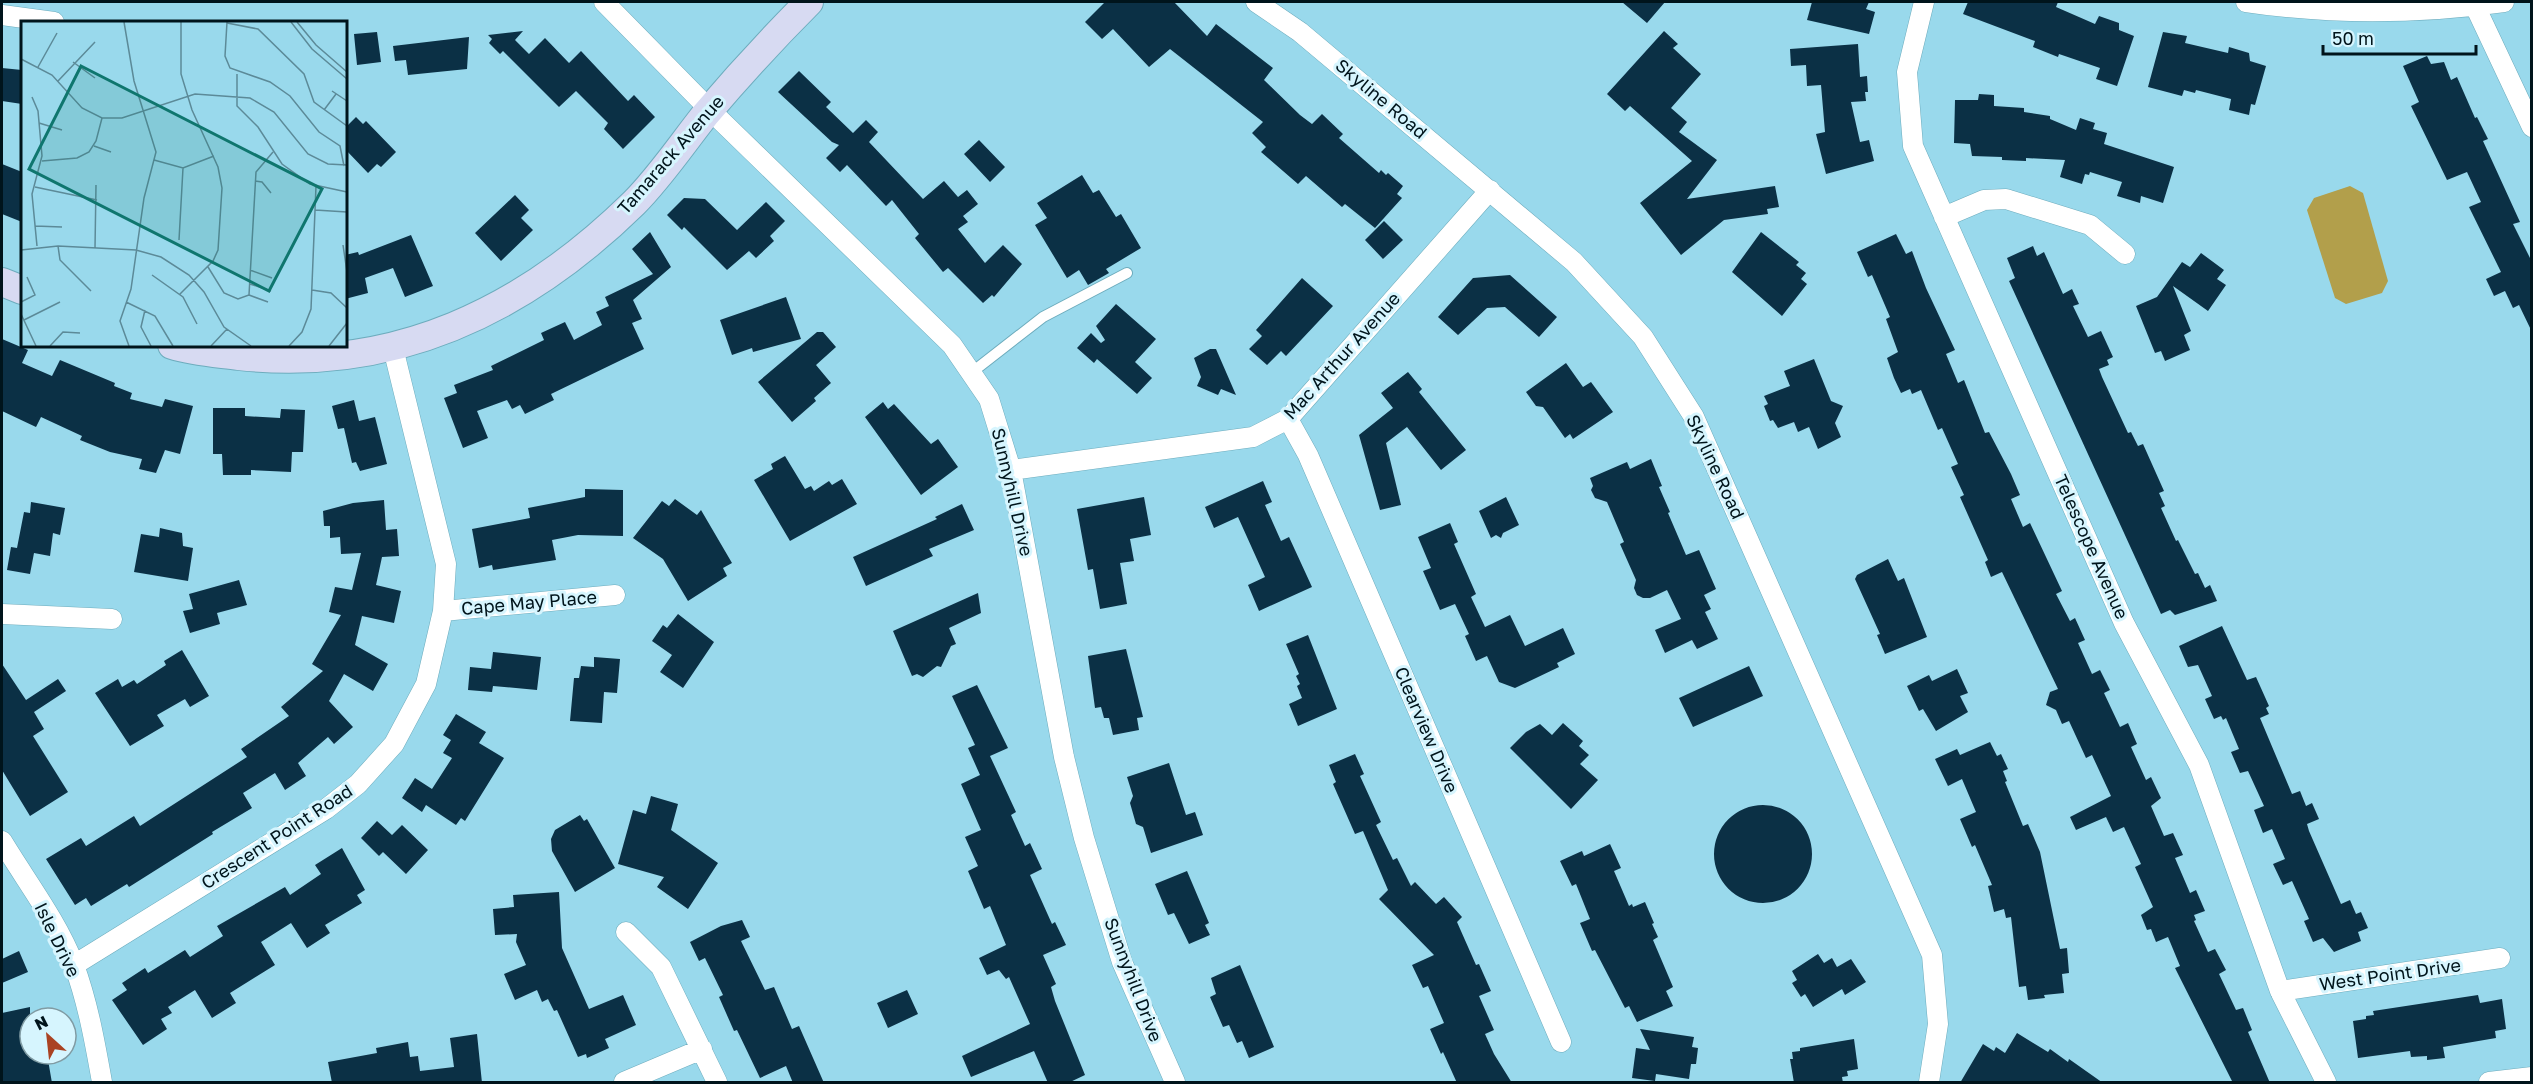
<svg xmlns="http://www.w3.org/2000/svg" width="2533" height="1084" font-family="'Golos Text',sans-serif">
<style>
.garden{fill:#b29f4b}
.building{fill:#0b3045}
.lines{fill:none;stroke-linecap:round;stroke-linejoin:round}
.lane-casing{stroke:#6dacbd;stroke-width:12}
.street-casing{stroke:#6dacbd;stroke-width:21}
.secondary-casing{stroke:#6dacbd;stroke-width:30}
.lane{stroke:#fff;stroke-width:10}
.street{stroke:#fff;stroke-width:20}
.secondary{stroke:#d7daf2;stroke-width:28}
.labels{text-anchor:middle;stroke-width:6;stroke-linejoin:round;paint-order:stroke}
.street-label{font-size:18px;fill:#00141b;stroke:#d6f5fe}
.inset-road{fill:none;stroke:#5c8a98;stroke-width:1.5}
.view{fill:#0f766e;fill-opacity:0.15;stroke:#0f766e;stroke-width:3}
.inset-edge{fill:none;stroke:#00141b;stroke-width:3}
</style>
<rect width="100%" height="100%" fill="#99d9ec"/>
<path class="garden" d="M2350 186 2363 193 2388 281 2382 293 2346 304 2335 298 2307 210 2314 198Z"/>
<path class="building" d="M1105 2H1174L1207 36 1216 24 1273 68 1264 80 1300 115 1312 124 1322 114 1343 134 1339 138 1379 173 1381 170 1386 175 1388 173 1403 186 1397 194 1402 198 1375 228 1345 204 1342 207 1306 176 1298 184 1261 152 1266 147 1252 133 1263 122 1170 49 1149 67 1113 29 1102 39 1085 22Z
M1622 2H1665L1647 23Z
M1812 2H1869L1866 9 1875 12 1869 34 1807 20Z
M1968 2H2058L2056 7 2095 24 2099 16 2119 23V30L2134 36 2117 86 2096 79 2100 68 2059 54 2058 57 2033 47 2035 41 1963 14Z
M523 31 515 40 529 54 545 38 569 63 581 51 628 101 634 95 655 117 623 149 604 129 608 123 576 91 559 107 503 51 500 54 489 43 492 39 488 35Z
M1664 31 1678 44 1673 48 1701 74 1671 108 1687 122 1679 132 1717 160 1687 199 1775 186 1779 207 1767 209 1768 214 1724 220 1681 255 1640 203 1692 161 1630 106 1625 111 1607 94Z
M377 32 381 62 357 65 354 34Z
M2163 32 2187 36 2185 43 2228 53 2229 47 2249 53 2250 61 2266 66 2255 105 2251 104 2249 115 2229 110 2231 99 2196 90 2195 93 2184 90 2182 96 2148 87Z
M469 37 467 69 408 75 406 60 395 61 393 46Z
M1858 44 1860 77 1867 76 1868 92H1865L1866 101 1851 102 1860 142 1869 140 1874 161 1826 174 1816 134 1825 132 1821 85 1807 86 1806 65 1791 66 1790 49Z
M2427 56 2431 64 2444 62 2451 80 2457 77 2475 118 2477 117 2488 139 2483 141 2520 222 2513 224 2532 262V332L2519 305 2513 308 2505 291 2494 296 2486 279 2501 272 2469 207 2481 202 2467 172 2447 180 2411 106 2419 102 2403 66Z
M2 68 22 70V104L2 101Z
M799 71 831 102 826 107 853 133 866 120 878 132 869 142 923 199 944 181 958 197 967 190 978 204 963 216 968 222 958 229 985 263 1003 245 1022 264 994 297 992 295 983 303 948 268 943 272 915 238 919 234 892 200 886 206 847 165 840 172 826 158 839 145 832 142 778 92Z
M1979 94 1994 95V106L2024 108V112L2050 116V119L2076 130 2080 118 2095 123 2093 129 2107 133 2104 144 2174 167 2163 203 2141 196 2140 203 2117 196 2122 182 2090 172 2089 175 2085 174 2082 184 2060 177 2065 160 2026 158V161L2002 160V157L1972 156 1970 144 1954 143 1955 100H1978Z
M356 117 363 124 366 121 396 152 381 167 377 164 368 173 345 149V128Z
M979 140 1005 167 990 182 964 154Z
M2 164 22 172V222L2 214Z
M1082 175 1093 193 1099 190 1116 217 1121 214 1141 248 1106 269 1109 273 1088 285 1079 270 1067 278 1035 225 1047 218 1037 203Z
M515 195 529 210 521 218 533 230 501 261 475 233Z
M684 198 705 199 737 230 766 202 785 221 770 236 774 241 756 258 749 251 727 270 684 227 682 230 667 215Z
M1384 221 1403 240 1383 259 1365 240Z
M650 232 671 267 633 300 642 319 632 323 644 349 551 394 554 400 525 414 520 405 512 409 507 400 477 411 488 438 463 448 444 398 457 393 454 385 493 370 491 366 544 340 541 333 565 322 574 340 602 325 596 312 609 306 605 297 653 274 632 249Z
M1761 232 1799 262 1796 265 1806 273 1801 279 1807 284 1782 316 1732 272Z
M1896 234 1906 254 1912 251 1926 288 1955 350 1946 354 1958 383 1964 380 1985 433 1989 432 2011 474 2020 495 2011 499 2023 527 2030 523 2062 591 2056 594 2070 621 2075 618 2085 640 2078 643 2092 674 2100 670 2110 690 2104 693 2120 727 2128 723 2137 744 2131 747 2146 780 2151 777 2161 798 2151 806 2164 836 2173 833 2183 855 2175 858 2190 893 2196 890 2205 911 2194 915 2196 920 2194 921 2208 952 2215 949 2226 970 2219 974 2236 1010 2243 1008 2252 1030 2248 1032 2270 1083H2233L2175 968 2180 966 2168 937 2156 942 2151 929 2147 930 2141 915 2153 907 2135 867 2141 864 2124 827 2113 832 2106 817 2076 830 2070 817 2111 796 2092 755 2086 758 2069 721 2062 724 2056 710 2046 705 2050 692 2058 689 2002 572 1991 577 1985 562 1988 560 1960 497 1964 495 1951 467 1958 464 1942 428 1938 430 1921 390 1912 394 1910 389 1901 393 1894 378 1887 358 1898 352 1886 319 1890 317 1872 275 1868 277 1857 252Z
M411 235 433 286 405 297 393 268 365 278 368 293 345 299V255L358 252 359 255Z
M2033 246 2037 256 2044 252 2063 294 2072 289 2079 304 2073 306 2088 337 2101 331 2113 357 2107 360 2109 365 2099 369 2102 377 2128 433 2131 432 2138 446 2143 444 2164 491 2159 493 2165 506 2161 508 2176 541 2178 540 2195 574 2198 573 2205 588 2210 585 2217 601 2175 615 2170 610 2161 614 2009 281 2015 278 2007 258Z
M2201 253 2224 270 2217 279 2226 285 2208 311 2173 286 2191 331 2184 335 2190 350 2165 361 2161 351 2155 353 2136 306 2157 297 2182 262 2190 267Z
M1510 275 1557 317 1539 337 1505 307 1487 308 1458 335 1438 317 1473 278Z
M1302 278 1333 306 1286 356 1281 351 1267 365 1249 349 1262 336 1256 330Z
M786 297 801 339 753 352 752 348 732 355 720 320Z
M1116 304 1156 339 1135 362 1152 378 1137 394 1097 359 1094 363 1077 348 1091 333 1101 343 1105 340 1096 326Z
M817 332H823L836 347 816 365 831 383 814 398 816 401 792 422 758 382Z
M2 339 28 350 22 363 52 376 60 360 115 383 114 386 132 393 130 399 162 407 165 399 193 406 180 454 165 450 156 473 139 469 142 459 110 452 80 440 82 436 41 417 36 427 2 411Z
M1210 349H1216L1236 395 1221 389 1218 395 1197 386 1201 377 1194 358Z
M1814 359 1831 401 1843 406 1835 423 1841 437 1818 449 1809 427 1798 432 1794 422 1778 428 1773 420 1770 421 1764 406 1768 404 1764 396 1790 386 1784 371Z
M1566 363 1583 387 1591 382 1613 412 1573 439 1570 434 1565 438 1543 407 1536 406 1526 392Z
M1408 372 1422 389 1419 392 1466 450 1441 470 1407 427 1386 443 1401 505 1380 510 1359 435 1393 408 1381 393Z
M354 400 359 421 375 417 387 464 360 471 356 462 352 463 344 428 338 429 332 406Z
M883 402 888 409 894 404 931 444 938 439 958 467 921 495 865 417Z
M213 408H245V416L280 418 281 409 305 410 303 452H292L291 472 251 470V475H223L222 454H213Z
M785 456 805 489 811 486 814 491 829 481 832 485 842 479 857 504 790 541 754 480 773 469 771 464Z
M1651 459 1662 486 1659 487 1670 512 1668 513 1686 555 1699 550 1716 589 1704 595 1711 609 1705 612 1718 639 1697 649 1692 640 1665 653 1655 630 1681 619 1667 590 1650 598H1643L1637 595 1634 588 1636 580 1620 544 1624 542 1607 502 1595 498 1591 490 1593 486 1590 478 1627 462 1630 469Z
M1263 481 1272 502 1265 505 1281 541 1289 537 1312 587 1259 611 1248 585 1265 577 1238 517 1214 528 1205 507Z
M585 489 623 490V536L578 535 552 540 556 560 493 570 492 565 479 568 472 529 530 518 528 508 585 497Z
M1144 497 1151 535 1130 539 1134 561 1120 563 1127 604 1100 609 1093 569 1088 570 1077 509Z
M1506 497 1519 525 1503 533 1501 538 1496 535 1491 538 1479 511Z
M675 499 697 515 701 510 732 563 723 568 727 576 688 601 663 559 633 538 662 501 669 506Z
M384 500 386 530 397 529 399 556 382 557 376 585 401 591 394 623 362 616 355 645 388 664 373 691 344 674 329 701 353 727 334 744 328 737 298 763 306 776 285 790 275 773 243 793 252 808 212 832 213 834 129 887 127 884 91 906 86 898 75 905 46 859 81 838 86 846 134 816 140 826 247 757 241 749 289 716 281 707 323 671 312 664 341 615 329 612 335 587 352 590 361 553 341 554 340 537 330 538V526H324L323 511 353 503Z
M31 502 65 508 60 535 53 533 50 556 34 553 30 574 7 570 11 547 17 548 24 512 30 513Z
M962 504 974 530 929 549 933 556 866 586 853 557 937 519 935 517Z
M1450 523 1458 542 1454 544 1476 594 1471 597 1485 627 1510 615 1525 646 1563 628 1575 654 1557 663 1559 667 1515 688 1499 682 1487 656 1476 661 1465 636 1469 634 1455 604 1440 610 1423 571 1431 568 1418 537Z
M160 528 182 533 183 546 193 548 188 581 134 572 141 534 159 537Z
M1888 559 1898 581 1904 578 1927 637 1885 654 1877 635 1880 634 1855 579 1857 575Z
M239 580 247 605 217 613 220 624 190 633 183 611 193 609 189 594Z
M978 593 981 613 949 628 956 644 951 646 941 667 937 666 923 677 917 674 912 676 893 631Z
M678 614 714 642 683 688 660 672 672 655 652 641 663 625 667 628Z
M2222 626 2247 680 2256 677 2269 706 2266 708 2269 714 2260 718 2292 794 2300 791 2306 806 2312 803 2319 819 2307 824 2309 831 2341 904 2350 900 2356 914 2361 912 2368 928 2358 932 2361 941 2334 952 2323 938 2313 942 2304 921 2309 919 2292 881 2283 885 2273 864 2285 859 2272 829 2263 833 2254 810 2264 806 2248 771 2240 773 2231 752 2239 749 2226 718 2223 720 2221 716 2214 719 2205 699 2212 696 2198 665 2188 667 2179 646Z
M1308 635 1337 709 1298 726 1289 704 1302 698 1297 686 1300 684 1296 676 1299 674 1286 644Z
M1126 649 1143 717 1137 718 1139 730 1113 735 1109 718H1104L1101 707 1095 708 1088 656Z
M182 650 209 696 190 707 185 699 157 715 164 726 130 746 95 693 118 679 122 687 134 680 137 684 166 665 164 661Z
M493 652 541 657 537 690 493 686 492 692 468 690 470 667 491 669Z
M594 657 620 659 617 693 604 692 602 723 570 721 574 678H579L581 666 594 667Z
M2 664 26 700 58 679 66 691 34 712 44 729 33 736 68 792 30 816 2 770Z
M1749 666 1763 696 1693 727 1679 698Z
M1957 669 1968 693 1960 696 1968 712 1936 731 1923 709 1919 711 1907 686 1929 675 1932 681Z
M977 685 1008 748 990 756 1016 812 1011 815 1025 846 1030 843 1042 869 1030 875 1052 924 1055 922 1066 945 1043 955 1056 984 1051 987 1055 1001 1085 1075 1068 1083H1048L1034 1051 971 1077 962 1056 1030 1024 1009 977 1006 979 999 970 987 975 979 958 1006 945 990 906 984 909 968 871 978 866 965 837 981 830 961 784 980 775 968 748 975 745 952 696Z
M456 714 486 732 479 743 504 758 465 821 461 818 456 825 426 805 422 812 402 798 415 778 432 789 452 758 443 753 451 740 443 735Z
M1563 723 1583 741 1579 746 1589 755 1580 764 1598 780 1571 809 1510 748 1526 732 1540 724 1552 735Z
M1990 742 1997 756 2001 754 2008 769 2003 771 2007 781 2005 782 2023 826 2028 824 2040 852 2060 949 2067 948 2069 973 2062 974 2064 993 2044 995 2045 998 2028 1000 2026 986 2019 987 2011 917 2006 918 2004 909 1994 912 1988 886 1992 885 1975 845 1972 847 1960 819 1976 812 1962 779 1948 786 1935 759 1957 749 1960 755Z
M1355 754 1364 774 1360 776 1381 822 1376 825 1393 860 1397 858 1411 886 1415 882 1436 904 1444 897 1462 917 1457 922 1476 965 1479 964 1491 991 1479 996 1494 1030 1485 1034 1494 1054 1512 1083H1457L1443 1052 1441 1054 1430 1029 1444 1023 1428 986 1423 988 1412 965 1434 955 1379 899 1388 890 1363 831 1355 834 1333 784 1336 782 1329 765Z
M1169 763 1186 815 1195 812 1203 835 1151 853 1143 827 1136 824 1130 803 1133 796 1127 777Z
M651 796 678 804 671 830 718 863 688 909 657 887 664 877 618 864 633 810 646 814Z
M1714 854a49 49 0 1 1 98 0a49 49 0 1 1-98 0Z
M580 815 584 821 587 819 615 868 575 892 552 851 551 839 555 830Z
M377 821 392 835 402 825 428 850 406 874 383 852 379 856 361 838Z
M1610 844 1621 868 1614 871 1629 906 1632 904 1633 907 1645 902 1654 923 1652 924 1658 937 1653 940 1673 987 1666 991 1673 1006 1637 1022 1629 1006 1625 1008 1595 950 1592 951 1580 923 1590 919 1576 884 1572 886 1560 861 1582 851 1584 856Z
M342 848 365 890 357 895 362 903 325 925 330 933 307 948 291 923 261 942 275 965 230 993 236 1003 212 1018 195 990 168 1007 172 1013 161 1019 167 1029 143 1045 112 1000 127 990 122 983 145 968 148 973 185 950 190 957 223 936 217 926 285 887 290 895 321 874 315 865Z
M1187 871 1209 923 1205 925 1210 935 1189 944 1174 913 1168 915 1155 884Z
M559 892 562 948 589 1009 623 995 636 1025 605 1039 609 1048 587 1058 586 1054 578 1057 557 1010 554 1011 548 999 542 1002 537 990 515 1000 504 974 526 965 516 942 517 934 495 935 493 909 514 907 513 895Z
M742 920 750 937 741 941 765 990 774 987 792 1029 799 1026 824 1083H793L786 1066 760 1078 737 1030 734 1031 719 997 723 995 705 958 699 961 690 942 721 926Z
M19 951 28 972 2 983V959Z
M1818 954 1824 963 1832 958 1837 967 1851 959 1866 982 1845 995 1842 989 1813 1007 1805 994 1801 997 1792 983 1797 980 1792 971Z
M1240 965 1274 1047 1249 1058 1242 1041 1237 1043 1229 1025 1223 1027 1210 997 1216 994 1211 978Z
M907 990 918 1014 888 1028 877 1003Z
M2478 995 2480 1003 2502 999 2506 1029 2495 1031 2496 1038 2443 1047 2445 1058 2427 1060V1056L2411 1057 2410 1051 2358 1058 2353 1021 2366 1019V1016L2374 1015 2373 1011Z
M30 1007V1057L47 1054 52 1083H2V1013Z
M1640 1029 1694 1037 1692 1047 1698 1048 1696 1064H1691L1689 1079 1656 1074 1655 1081 1632 1078 1636 1048 1650 1050Z
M2017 1033 2048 1052 2050 1049 2068 1062 2069 1059 2103 1083H1960L1983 1044 1994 1051 1996 1047 2005 1053Z
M477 1034 482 1083H332L328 1062 377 1053 376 1048 408 1042 410 1057 418 1056 420 1071 454 1067 450 1038Z
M1854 1039 1858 1069 1847 1071 1848 1076 1842 1077 1843 1083H1794L1790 1059H1793L1792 1052 1800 1051V1048Z"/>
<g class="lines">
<g class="lane-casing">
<path id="lane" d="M971 373 1043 317 1127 273"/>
</g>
<g class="street-casing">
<path id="street" d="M604 2 710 110 952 345 989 399 1011 470 1064 757 1084 838 1122 962 1175 1082
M1256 2 1300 32 1574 262 1643 337 1694 417 1932 955 1938 1024 1929 1082
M1924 2 1907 72 1913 146 2124 623 2199 765 2280 991 2326 1082
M2246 2C2332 15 2418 14 2504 2
M2475 6 2532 127
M2 15 54 22
M1944 217 1984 200 2006 199 2090 225 2125 254
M1288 419 1308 455 1561 1042
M1011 470 1253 437 1288 419 1490 190
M443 611 615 595
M2 614 112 619
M2 841C26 881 57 921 74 965 88 1003 95 1043 102 1082
M626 932 661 967 717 1082
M74 965 326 809 358 784 394 744 426 684 443 611 446 564 393 348
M2280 991 2500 958
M624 1082 702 1049
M2489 1082 2532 1077"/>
</g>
<g class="secondary-casing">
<path id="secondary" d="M2 282 22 290
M172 345C194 352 216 353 239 356 395 373 524 311 634 203 660 177 682 144 705 115 738 76 773 38 809 2"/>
</g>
<use href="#lane" class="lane"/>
<use href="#street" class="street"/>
<use href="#secondary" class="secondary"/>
</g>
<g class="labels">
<g class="street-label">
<text transform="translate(1381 99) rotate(40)" y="6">Skyline Road</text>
<text transform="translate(671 155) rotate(-49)" y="6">Tamarack Avenue</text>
<text transform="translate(1342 356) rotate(-48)" y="6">Mac Arthur Avenue</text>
<text transform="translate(1715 467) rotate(65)" y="6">Skyline Road</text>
<text transform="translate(1012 492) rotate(77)" y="6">Sunnyhill Drive</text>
<text transform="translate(2091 547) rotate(66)" y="6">Telescope Avenue</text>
<text transform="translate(529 603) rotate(-5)" y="6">Cape May Place</text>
<text transform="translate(1426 730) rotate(67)" y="6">Clearview Drive</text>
<text transform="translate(277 837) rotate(-33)" y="6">Crescent Point Road</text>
<text transform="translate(57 940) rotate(64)" y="6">Isle Drive</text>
<text transform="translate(2390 975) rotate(-8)" y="6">West Point Drive</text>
<text transform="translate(1133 980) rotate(69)" y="6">Sunnyhill Drive</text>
</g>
</g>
<g transform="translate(21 21)">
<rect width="326" height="326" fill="#99d9ec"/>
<path class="inset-road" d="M103 1 113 60 135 131 123 177 110 268 99 300 108 325M206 1 204 35 209 47 249 61 269 75 298 111 319 125 323 145M270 1 291 28 326 58M276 1 295 24 326 51M206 2 237 8 283 53 293 81 326 105M0 38 31 54 61 87 81 97H101L174 73 229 77 253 91 287 133 307 143 326 144M52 41 74 57M17 46 36 12M216 53V85L237 106 261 143 289 163 326 171M37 60 74 21M311 70 326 80M11 76 17 90 21 135 11 173 16 225M303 89 315 73M18 102 41 109M73 125 90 131M133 139 162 147 193 135M21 140 56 137 68 131 75 120 81 97M234 160 241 161 250 172M14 166 76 179M294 189 326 191M14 205 41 206M158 219 162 147M322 224 326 251M37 225 39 239 70 270M74 227 75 164M0 229 37 225 115 229 140 236 168 254 183 271 203 306 230 325M187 246 203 272 217 278 228 274 235 151 252 131M229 249 251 257M131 254 162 276 176 303M229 263 250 270M291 269 310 272 326 287M159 273 192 240 197 229 201 167 197 146 171 89 160 53V1M228 274 247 281M0 281 14 274 6 256M105 281 134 295 152 325M124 289 120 306 130 325M0 293 15 325M3 299 39 281M29 325 42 311 59 312M190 325 206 308M268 325 281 311 290 288 295 165M308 325 326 302"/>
<path class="view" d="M60 45 301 168 248 270 8 148Z"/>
<rect width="326" height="326" class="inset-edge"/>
</g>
<rect width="2533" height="1084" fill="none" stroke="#00141b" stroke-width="6"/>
<g transform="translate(48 1036) rotate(333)"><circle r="28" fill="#d6f5fe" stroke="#809ba3" stroke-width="1.5"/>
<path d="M0-4.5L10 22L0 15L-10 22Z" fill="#aa4222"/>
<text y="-9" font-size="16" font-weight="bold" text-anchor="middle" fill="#00141b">N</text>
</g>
<path d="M2323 45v9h153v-9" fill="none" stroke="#00141b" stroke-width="3"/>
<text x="2332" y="45" font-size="18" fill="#00141b" stroke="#d6f5fe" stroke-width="4.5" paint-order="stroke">50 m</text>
</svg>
